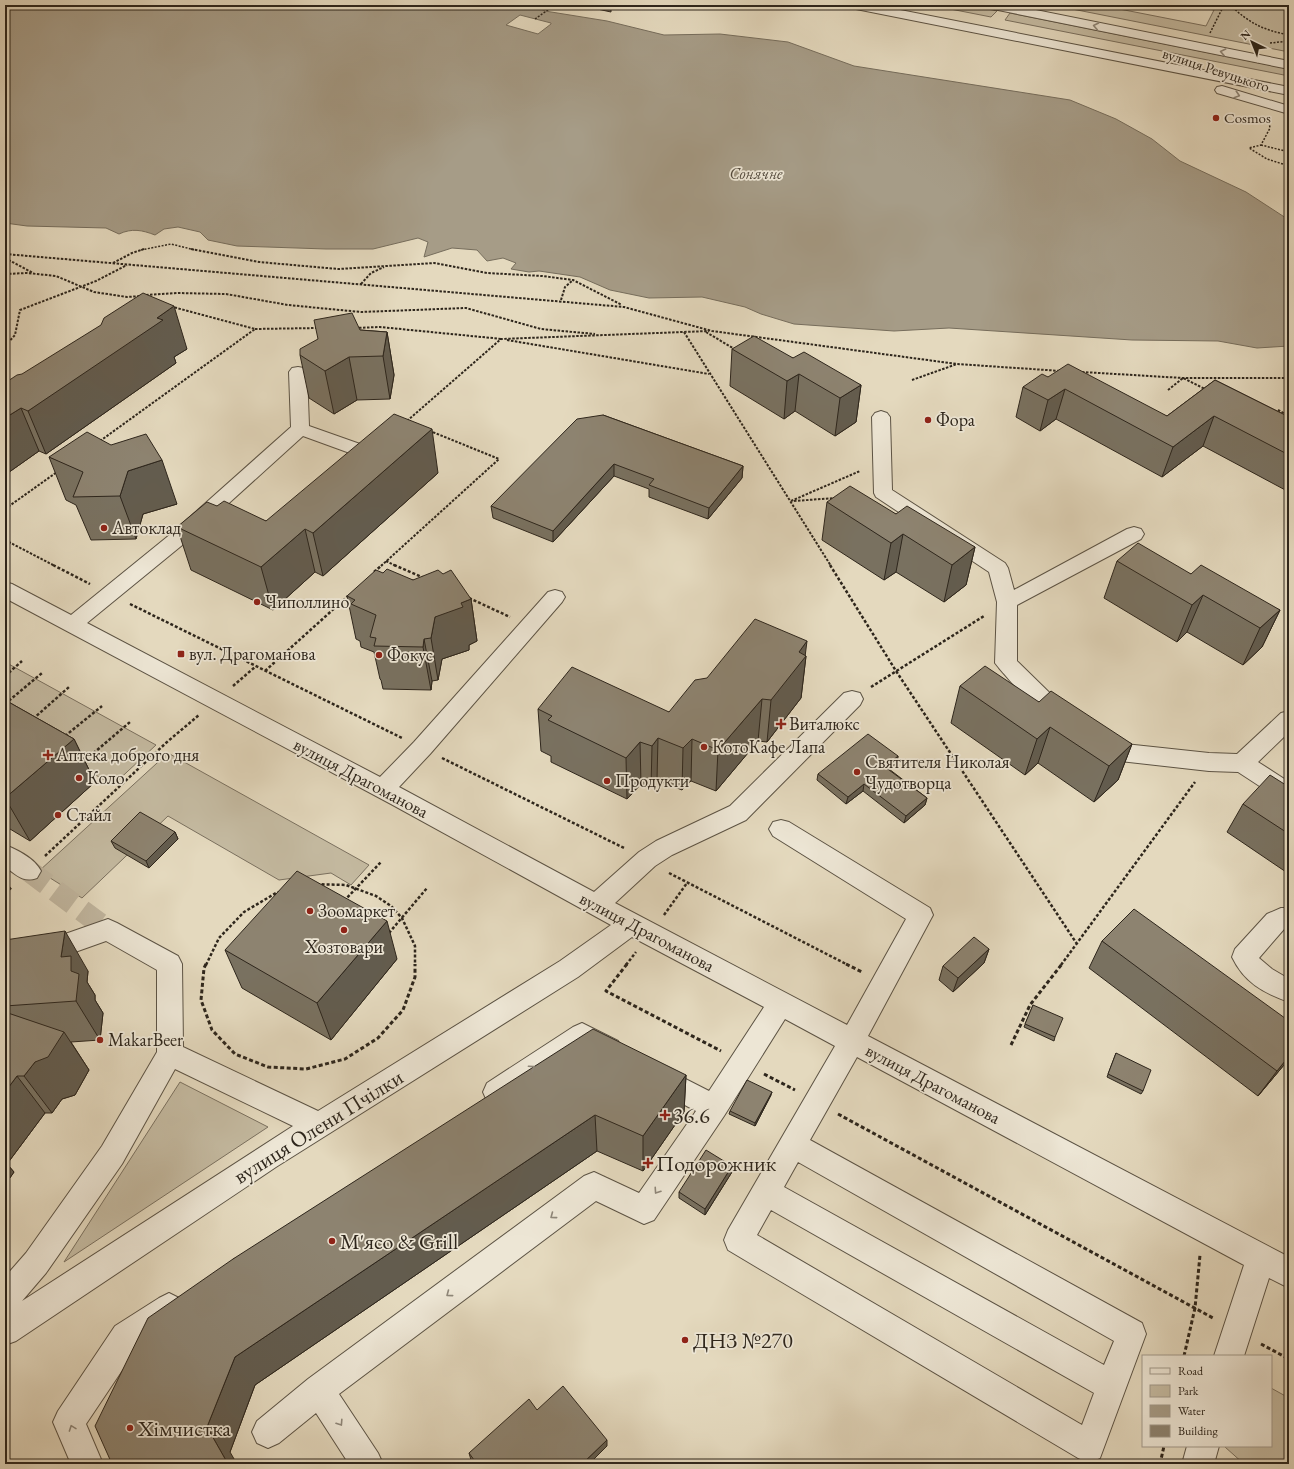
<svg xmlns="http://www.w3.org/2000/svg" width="1294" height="1469" font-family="'EB Garamond',serif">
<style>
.green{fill:#c5bba2;stroke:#7a705f}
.water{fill:#a69c87;stroke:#766d5c;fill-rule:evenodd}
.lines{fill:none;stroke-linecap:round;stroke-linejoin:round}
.minor-tunnel{stroke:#c0b59e;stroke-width:22;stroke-dasharray:22 11;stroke-linecap:butt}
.minor-casing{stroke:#5c5344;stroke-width:2}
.path-far3{stroke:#2e261c;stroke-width:1.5;stroke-dasharray:2 1.5;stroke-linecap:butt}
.path-far2{stroke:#2e261c;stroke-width:2;stroke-dasharray:2.5 1.5;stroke-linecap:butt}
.path-far1{stroke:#2e261c;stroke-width:2.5;stroke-dasharray:3 2;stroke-linecap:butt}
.path{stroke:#2e261c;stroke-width:3;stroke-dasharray:4 2.5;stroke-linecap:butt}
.minor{fill:#ede6d5;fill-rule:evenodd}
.wall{fill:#797160;stroke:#2e261c}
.shaded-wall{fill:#635c4e;stroke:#2e261c}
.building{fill:#8d8370;stroke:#2e261c}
.oneway{stroke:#8e8678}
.poi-dot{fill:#8f2418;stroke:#ede6d5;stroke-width:1.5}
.labels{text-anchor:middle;stroke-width:3.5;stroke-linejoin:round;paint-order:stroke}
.far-street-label{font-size:15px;fill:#2e261c;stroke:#ede6d5}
.far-poi-label{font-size:15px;fill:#2e261c;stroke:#ede6d5;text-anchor:start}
.far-water-label{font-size:16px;font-style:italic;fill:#52493c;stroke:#ede6d5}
.poi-label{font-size:18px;fill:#2e261c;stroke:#ede6d5;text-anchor:start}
.street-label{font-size:18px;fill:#2e261c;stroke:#ede6d5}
.near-poi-label{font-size:22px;fill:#2e261c;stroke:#ede6d5;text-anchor:start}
.near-street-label{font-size:22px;fill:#2e261c;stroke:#ede6d5}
</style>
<rect width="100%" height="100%" fill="#e4d9be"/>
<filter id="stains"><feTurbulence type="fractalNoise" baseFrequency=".005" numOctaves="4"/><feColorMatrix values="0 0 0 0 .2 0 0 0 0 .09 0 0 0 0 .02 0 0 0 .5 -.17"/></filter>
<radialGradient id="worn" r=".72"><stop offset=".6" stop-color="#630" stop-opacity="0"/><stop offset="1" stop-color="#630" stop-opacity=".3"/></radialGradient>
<path class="green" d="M930 5H968L997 11 991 17Z
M1052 5H1099L1206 26 1214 10 1185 5H1281L1289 6V52Z
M1010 13 1289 69V76L1005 20Z
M5 662 156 745 113 785 5 723Z
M168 753 369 865 351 885 331 873 279 880 168 816 82 898 39 871Z
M180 1082 268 1127 64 1262Z
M1271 1388 1289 1398V1464H1244L1225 1447V1446H1271Z"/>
<path class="water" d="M5 5H533L545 11 607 21 664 35 720 34 788 42 854 66 1070 100 1116 119 1152 139 1180 161 1246 192 1289 220V346L1257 348 1218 341 1132 340 949 328 894 331 794 324 761 314 745 307 702 297 649 298 610 290 580 277 539 271 529 272 511 269 516 263 503 258 487 261 477 250 452 248 424 257 428 242 418 238 373 249H326L237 246 208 240 200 232 178 227 164 229 155 235C142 230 132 228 119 234L106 228 27 226 5 223ZM520 15 551 23V24L538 34 506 25Z"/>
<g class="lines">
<path class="minor-tunnel" d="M29 871 108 930"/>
<g class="minor-casing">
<path id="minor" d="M850 5H875L1289 87V95L856 9 852 8Z
M987 5H1011L1289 61V69L993 9 989 8Z
M1222 86 1289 106V114L1217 93 1215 90 1217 87Z
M298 367 304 368 307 372 309 426 377 450 380 454C374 463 368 469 356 466L354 462 358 456 303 436 186 542 87 623 380 777 414 742 548 592 555 590 562 592 565 597 562 602 430 754 399 787 594 892 639 852 656 841 730 806 844 693 852 691 860 693 863 699 860 705 746 820 672 855 655 866 615 903 847 1025 906 919 773 836 769 829 773 822 781 820 789 822 930 908 933 915 868 1036 1289 1257V1288L1269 1278 1244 1356H1214L1244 1265 857 1057 810 1140 1142 1323 1146 1334 1100 1458 1089 1463 1078 1458 728 1250 724 1240 728 1230 835 1046 785 1019 724 1116 654 1220 644 1224 596 1201 339 1394 378 1453 383 1464H349L316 1413 279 1443 268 1448 257 1443 252 1432 257 1421 308 1379 584 1176 594 1172 639 1193 696 1111 651 1087 647 1078 651 1069 660 1066 709 1091 764 1007 632 937 578 977 276 1167 16 1341 5 1345V1277L26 1253 102 1146 157 1052V970L106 941 5 977V955L108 919 117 923 178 956 182 964 183 1047 318 1111 560 961 611 925 391 804 5 598V582L12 584 71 615 172 533 291 427 289 372 292 368ZM175 1069 293 1126 22 1301 46 1273 122 1164ZM798 1162 1114 1341 1104 1365 784 1187ZM771 1210 1094 1393 1082 1425 757 1235Z
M881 411 887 413 890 417 892 490 1005 563 1008 568 1014 590 1127 529 1134 527 1141 529 1144 534 1141 539 1017 605V661L1061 704 1073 712 1076 718 1073 724C1070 725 1067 726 1064 726 1047 724 1011 682 999 668L995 663 997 602 989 572 876 497 874 493 872 417 875 413Z
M1289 711V732L1258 762 1289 782V803L1281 800 1238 772 1209 771 1120 761C1109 757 1096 751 1091 741L1094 735 1102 733 1110 735 1125 744 1209 753 1237 754 1281 713Z
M5 845C18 850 35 859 41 871L37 878C23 883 17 875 5 867Z
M1281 908H1289V928H1285L1259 958 1272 969 1289 979V1002C1263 993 1244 982 1232 957L1235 949 1267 914Z
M582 1023 618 1041 622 1049 618 1057 609 1061 583 1049 505 1101 496 1104 487 1101 483 1092 487 1083 573 1027Z
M169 1293 179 1298 184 1308 179 1318 137 1348 86 1424 103 1464H71L53 1422 58 1411 115 1326 159 1298Z
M1187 1446H1219L1214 1464H1182Z"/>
</g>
<path class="path-far3" d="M1230 5C1249 23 1263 30 1289 35
M1281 5 1289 6
M1284 6 1289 10
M535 19 555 5
M1210 33 1224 5
M1270 43 1289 41
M1269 122 1270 128 1261 145 1249 148 1267 159 1289 166
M1261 145 1289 152
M141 250 171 244 195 250"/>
<path class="path-far2" d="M191 249 259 262 338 269 434 263 487 273 542 276 573 280 622 305
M5 254 624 307 712 331 957 364 1061 371
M5 258 33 273
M113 263 132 253 144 249
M5 274 27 273 56 276 94 292 127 297 141 296
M361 284 371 273 384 267
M146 295 178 293 226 294 288 305 361 312 466 308 541 329 595 334
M561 300 565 287 573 280
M355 328 380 327 502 339
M255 329 318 328
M684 332 831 566
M706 332 736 350
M507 340 709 374
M5 346 15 335 20 310 96 281 127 265
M1082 372 1183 378H1289
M912 380 957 364
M1168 390 1183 378 1207 390
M1278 410 1289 416
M407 421 501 339 709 331
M100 441 255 329 173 307
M791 501 860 471
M794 501 835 498
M5 509 57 472
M5 540 55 566
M386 561 396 566
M381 566 499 459 430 431"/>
<path class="path-far1" d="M53 565 90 584
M394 565 424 578
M830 565 896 671 1077 944
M374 572 382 565
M469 598 510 617
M130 604 402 738
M265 671 348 596
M5 676 22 661
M233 686 255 667
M871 687 984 616
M5 704 42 673
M33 719 69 687
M65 736 102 706
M442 758 624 848
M82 763 130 722
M45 856 167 742 199 715
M669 873 848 965
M5 893 12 887
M344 901 381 862
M664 915 687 883
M389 933 427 888
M206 965 219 938 244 912 276 893 311 884 346 885 376 896 391 906 402 918 415 946V965
M626 965 636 952
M1061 965 1195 782"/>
<path class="path" d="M206 964 204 968 201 1000 212 1030 235 1054 268 1067 306 1069 345 1059 378 1038 403 1010 415 977V964
M627 964 606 991 721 1051
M846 964 862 972
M1011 1045 1030 1005 1062 964
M764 1074 795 1090
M838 1114 1213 1318
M1261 1344 1289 1359
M1184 1356 1195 1308 1200 1255
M1160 1464 1164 1446"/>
<use href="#minor" class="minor"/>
</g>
<path class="wall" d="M567 5H577L571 9Z
M579 5H611V12Z
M360 330 387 332 394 375 390 399 357 400 334 414 309 398 300 355Z
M187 349 174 357 176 363 46 454 39 451 5 475V383Z
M732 349 793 358 861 385 856 422 835 436 795 411 784 419 730 386Z
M1048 377 1167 416 1215 380 1289 417V492L1203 446 1162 477 1056 419 1040 431 1016 417 1023 387Z
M603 415 743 466 742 478 708 519 649 497V489L614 476 553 542 493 518 491 506Z
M49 457 177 504 143 514 136 539 91 540 76 505 66 500Z
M438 473 323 576 315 572 273 610 191 570 177 527 217 506 266 521Z
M827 502 896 514 975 547 966 585 944 602 896 572 884 580 822 540Z
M1117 561 1191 574 1280 610 1262 647 1243 665 1187 632 1177 642 1104 598Z
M383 573 413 580 471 599 477 641 469 645V650L442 659 438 680 432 681 431 690 383 689 381 680 380 679 374 652 361 647 360 641 356 639 347 596Z
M805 655 806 656 801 698 767 742 758 741 716 791 691 781 682 790 657 780 651 788 641 784 627 799 551 762V756L541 751 538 709 669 712Z
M960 686 1039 702 1132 744 1118 780 1094 802 1038 763 1025 775 951 723Z
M5 700 74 739 95 782 30 841 5 826Z
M898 756 897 763 889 769 927 798 925 805 904 823 863 791 846 804 817 780 818 774Z
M1289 787V874L1227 832 1243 804Z
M175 832 178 839 149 868 115 848 111 841Z
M5 940 88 971 87 982 95 995V1000L103 1013 100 1040 71 1042 89 1070 75 1095 62 1099 52 1113H45L7 1164 14 1172 5 1185Z
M1102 941 1289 1021V1059L1258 1096 1089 968Z
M989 949 984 963 953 992 939 980 943 966Z
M225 950 397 959 331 1040 242 988Z
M1033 1005 1055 1037 1054 1041 1024 1027Z
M1116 1053 1143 1091 1141 1094 1107 1077Z
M686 1075 684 1112 643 1171 597 1151 255 1385 230 1452 112 1464 233 1259Z
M771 1095 755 1126 729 1114 730 1111Z
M732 1172 705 1215 679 1198V1192Z
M537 1410 607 1446 589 1464H474L471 1460 469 1453Z"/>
<path class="shaded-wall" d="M571 5H577L571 9Z
M174 306 187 349 174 357 176 363 46 454 28 411 157 318Z
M387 332 394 375 390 399 383 356Z
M349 357 357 400 334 414 325 371Z
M799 374 795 411 784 419 787 381Z
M861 385 856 422 835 436 840 398Z
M1065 389 1056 419 1040 431 1048 400Z
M21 408 39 451 5 475V418Z
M1214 416 1203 446 1162 477 1173 447Z
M432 429 438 473 323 576 313 533Z
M162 460 177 504 143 514 136 539 120 496 128 471Z
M614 464V476L553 542V531Z
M743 466 742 478 708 519 709 508Z
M305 529 315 572 273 610 261 567Z
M903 534 896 572 884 580 891 543Z
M975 547 966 585 944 602 952 565Z
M1203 595 1187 632 1177 642 1192 605Z
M471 599 477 641 469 645V650L442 659 438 680 431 638 435 617 461 603Z
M1280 610 1262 647 1243 665 1260 628Z
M424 639 432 681 431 690 423 647Z
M807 641 805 657 806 656 801 698 767 742 771 700 799 652Z
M762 699 758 741 716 791 718 750Z
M1050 727 1038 763 1025 775 1037 739Z
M658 738 657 780 651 788 652 746Z
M74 739 95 782 30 841 5 798Z
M692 739 691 781 682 790 683 748Z
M640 742 641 784 627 799 626 758Z
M1132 744 1118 780 1094 802 1109 766Z
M898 756 897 763 884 773 885 767Z
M864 784 863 791 846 804 848 797Z
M927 798 925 805 904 823 906 816Z
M175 832 178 839 149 868 146 861Z
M387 921 397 959 331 1040 317 1003Z
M65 931 88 971 87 982 95 995V1000L103 1013 100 1040 76 1001 61 957Z
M989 949 984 963 953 992 958 978Z
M64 1032 89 1070 75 1095 62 1099 52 1113 24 1076 35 1062Z
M1289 1056V1059L1258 1096 1277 1071Z
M686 1075 684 1112 643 1171V1136Z
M17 1076 45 1113 7 1164 14 1172 5 1185V1092Z
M772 1092 771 1095 755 1126V1123Z
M595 1115 597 1151 255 1385 230 1452 237 1464H228L207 1427 235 1357Z
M732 1166V1172L705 1215V1209Z
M607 1440V1446L589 1464H582Z"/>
<path class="building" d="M143 293 174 306 157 318 163 320 28 411 21 408 5 418V383L17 375 22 374 101 325 104 318Z
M352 313 360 330 387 332 383 356 349 357 325 371 300 355V349L318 339 314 320Z
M754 336 793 358 804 352 861 385 840 398 799 374 787 381 732 349Z
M1068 364 1167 416 1215 380 1289 417V455L1214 416 1173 447 1065 389 1048 400 1023 387 1042 374 1048 377Z
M394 414 432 429 313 533 305 529 261 567 177 527 207 502 217 506 224 501 266 521Z
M603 415 743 466 709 508 649 485 654 479 614 464 553 531 491 506 577 419Z
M87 432 111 445 146 434 162 460 128 471 120 496 73 497 83 472 49 457Z
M850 486 896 514 907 506 975 547 952 565 903 534 891 543 827 502Z
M1138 543 1191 574 1201 565 1280 610 1260 628 1203 595 1192 605 1117 561Z
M387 569 413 580 438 570 443 574 451 570 471 599 461 603 463 607 435 617 431 638 424 639 423 647 374 646 376 638 370 637 376 615 351 604 355 600 347 596 376 570 383 573Z
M755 619 807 641 799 652 806 656 771 700 762 699 718 750 692 739 683 748 658 738 652 746 640 742 626 758 548 720 552 716 538 709 572 667 669 712 695 680 707 678Z
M985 666 1039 702 1051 691 1132 744 1109 766 1050 727 1037 739 960 686Z
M5 700 74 739 5 798Z
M868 734 898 756 885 767 927 798 906 816 864 784 848 797 818 774Z
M1270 775 1289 787V834L1243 804Z
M140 812 175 832 146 861 111 841Z
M297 871 387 921 317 1003 225 950Z
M1134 909 1289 1021V1056L1277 1071 1102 941Z
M65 931 61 957 71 956V971L79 974 76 1001 5 1006V940Z
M974 937 989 949 958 978 943 966Z
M1033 1005 1063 1018 1055 1037 1025 1024Z
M5 1012 64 1032 48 1057 35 1062 24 1076H17L5 1092Z
M593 1029 686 1075 643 1136 595 1115 235 1357 207 1427 228 1464H112L95 1426 148 1318 233 1259Z
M1116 1053 1151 1070 1143 1091 1108 1074Z
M747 1080 772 1092 755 1123 730 1111Z
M706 1150 732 1166 705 1209 679 1192Z
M563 1386 607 1440 582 1464H477L469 1453 529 1399 537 1410Z
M312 1461 314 1464H309Z"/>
<defs><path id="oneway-chevron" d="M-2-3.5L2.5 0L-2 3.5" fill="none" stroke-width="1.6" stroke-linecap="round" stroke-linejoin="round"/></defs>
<g class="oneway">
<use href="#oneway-chevron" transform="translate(1096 26) rotate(-169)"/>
<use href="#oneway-chevron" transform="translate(1223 52) rotate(-168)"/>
<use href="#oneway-chevron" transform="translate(1237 95) rotate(18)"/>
<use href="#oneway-chevron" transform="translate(532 1068) rotate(-34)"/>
<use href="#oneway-chevron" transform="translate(657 1191) rotate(124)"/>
<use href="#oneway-chevron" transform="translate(553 1216) rotate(143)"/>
<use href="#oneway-chevron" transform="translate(449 1294) rotate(143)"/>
<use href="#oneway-chevron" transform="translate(340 1423) rotate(57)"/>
<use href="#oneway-chevron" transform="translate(72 1428) rotate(-110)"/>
</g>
<g class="poi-dot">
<circle cx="1216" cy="118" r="4"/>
<circle cx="928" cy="420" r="4"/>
<circle cx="104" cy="528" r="4"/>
<circle cx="257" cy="602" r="4"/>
<rect x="177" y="650" width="8" height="8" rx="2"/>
<circle cx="379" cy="655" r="4"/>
<path d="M779 718h4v4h4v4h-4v4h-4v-4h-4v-4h4z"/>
<circle cx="704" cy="747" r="4"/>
<path d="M46 749h4v4h4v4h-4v4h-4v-4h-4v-4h4z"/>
<circle cx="857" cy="772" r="4"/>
<circle cx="79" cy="778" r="4"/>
<circle cx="607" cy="781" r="4"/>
<circle cx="58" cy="815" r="4"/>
<circle cx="310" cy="911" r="4"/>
<circle cx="344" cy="930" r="4"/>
<circle cx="100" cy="1040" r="4"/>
<path d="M663 1109h4v4h4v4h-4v4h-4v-4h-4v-4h4z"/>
<path d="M646 1157h4v4h4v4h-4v4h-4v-4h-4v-4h4z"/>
<circle cx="332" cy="1241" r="4"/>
<circle cx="685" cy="1340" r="4"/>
<circle cx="130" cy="1428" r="4"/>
</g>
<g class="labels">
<g class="far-street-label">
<text transform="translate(1216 70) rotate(18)" y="5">вулиця Ревуцького</text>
</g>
<g class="far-poi-label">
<text x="1224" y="123">Cosmos</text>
</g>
<g class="far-water-label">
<text x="756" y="179">Сонячне</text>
</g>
<g class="poi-label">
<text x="936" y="426">Фора</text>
<text x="112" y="534">Автоклад</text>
<text x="265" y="608">Чиполлино</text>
<text x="189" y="660">вул. Драгоманова</text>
<text x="387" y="661">Фокус</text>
<text x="789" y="730">Виталюкс</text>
<text x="712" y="753">КотоКафе Лапа</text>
<text x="56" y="761">Аптека доброго дня</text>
<text x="865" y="768">Святителя Николая<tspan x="865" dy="21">Чудотворца</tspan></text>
<text x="87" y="784">Коло</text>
<text x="615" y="787">Продукти</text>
<text x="66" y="821">Стайл</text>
<text x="318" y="917">Зоомаркет</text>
<text x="344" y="953" text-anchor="middle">Хозтовари</text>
<text x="108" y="1046">MakarBeer</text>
</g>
<g class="street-label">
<text transform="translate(361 778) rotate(28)" y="6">вулиця Драгоманова</text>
<text transform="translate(647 932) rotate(28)" y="6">вулиця Драгоманова</text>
<text transform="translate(933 1084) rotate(28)" y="6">вулиця Драгоманова</text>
</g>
<g class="near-poi-label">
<text x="673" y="1123">36.6</text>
<text x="656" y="1171">Подорожник</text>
<text x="340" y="1249">М'ясо &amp; Grill</text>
<text x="693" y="1348">ДНЗ №270</text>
<text x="138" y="1436">Хімчистка</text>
</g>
<g class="near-street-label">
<text transform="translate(318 1126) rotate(-32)" y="8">вулиця Олени Пчілки</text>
</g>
</g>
<rect width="1294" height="1469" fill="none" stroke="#e4d9be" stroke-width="20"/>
<rect x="6" y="6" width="1282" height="1457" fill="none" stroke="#2e261c" stroke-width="2"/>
<rect x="10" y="10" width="1274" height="1449" fill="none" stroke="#2e261c"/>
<rect x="1142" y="1355" width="130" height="92" fill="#ede6d5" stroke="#a1998b"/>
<rect x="1150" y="1368" width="20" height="6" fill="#ede6d5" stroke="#a1998b"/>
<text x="1178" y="1375" font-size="12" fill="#2e261c">Road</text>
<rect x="1150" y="1385" width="20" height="12" fill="#c5bba2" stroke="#a1998b"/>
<text x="1178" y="1395" font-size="12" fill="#2e261c">Park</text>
<rect x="1150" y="1405" width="20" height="12" fill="#a69c87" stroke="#a1998b"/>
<text x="1178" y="1415" font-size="12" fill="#2e261c">Water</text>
<rect x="1150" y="1425" width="20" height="12" fill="#8d8370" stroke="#a1998b"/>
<text x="1178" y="1435" font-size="12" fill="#2e261c">Building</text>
<g transform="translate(1252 42) rotate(317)" stroke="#ede6d5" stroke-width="3" paint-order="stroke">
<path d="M0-3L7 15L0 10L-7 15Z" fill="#2e261c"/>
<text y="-6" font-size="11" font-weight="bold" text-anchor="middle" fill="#2e261c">N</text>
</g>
<rect width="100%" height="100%" filter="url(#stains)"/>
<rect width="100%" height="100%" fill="url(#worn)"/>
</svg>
